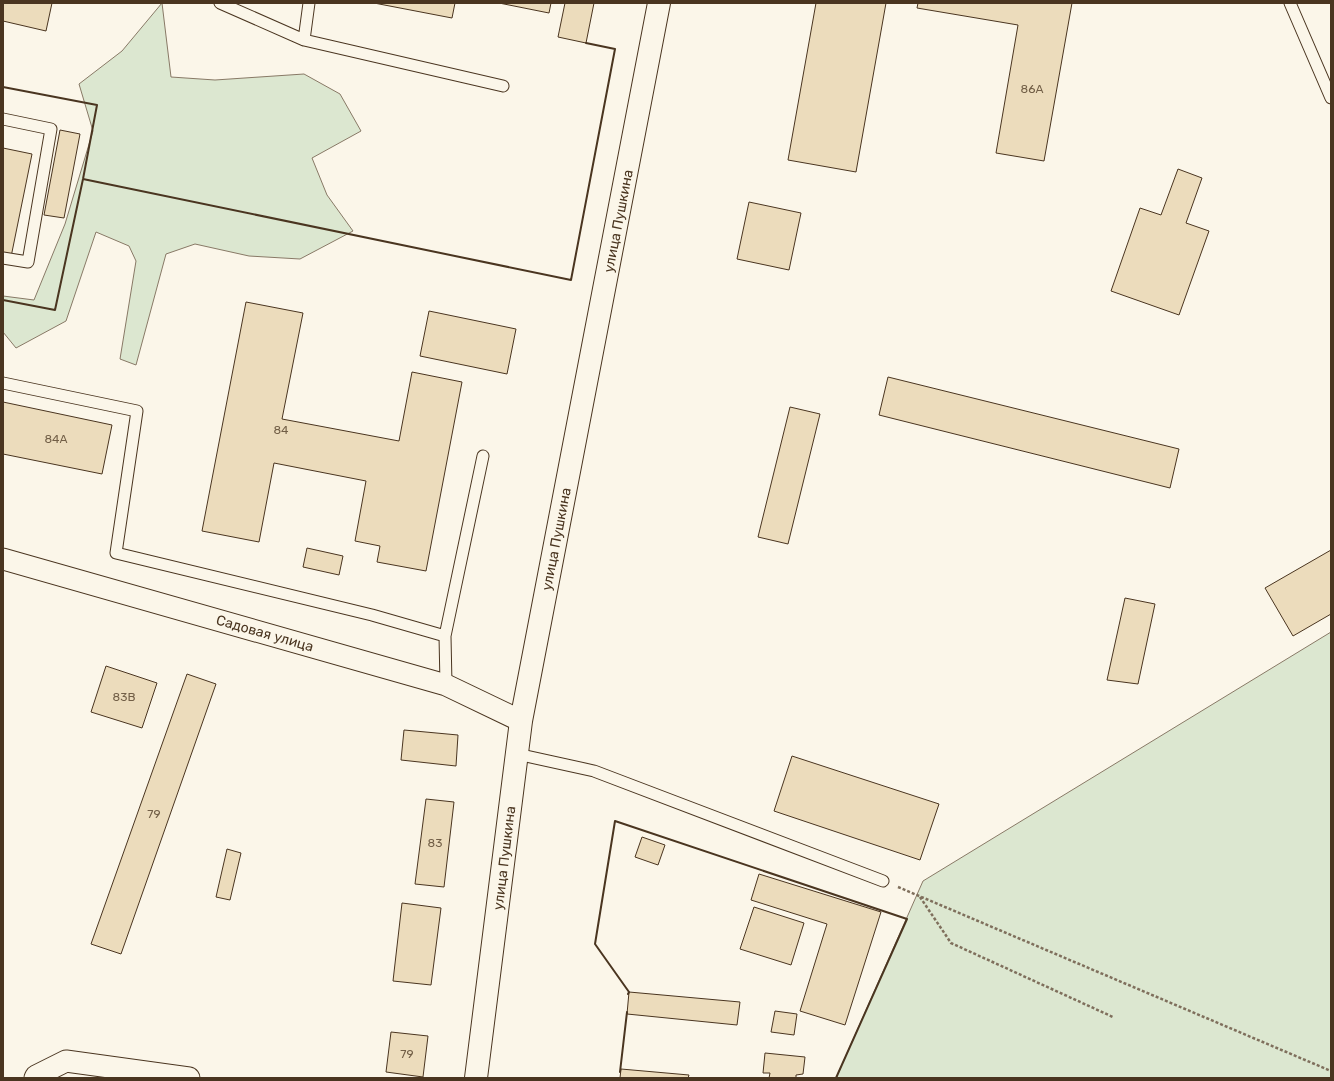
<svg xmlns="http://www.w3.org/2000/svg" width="1334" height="1081" font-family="Rubik,sans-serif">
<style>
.green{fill:#dce7d0;stroke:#887966}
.building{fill:#ecdcbc;stroke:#4a3520}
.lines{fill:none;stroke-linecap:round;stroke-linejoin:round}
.lane-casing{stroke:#4a3520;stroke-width:13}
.street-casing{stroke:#4a3520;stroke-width:23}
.secondary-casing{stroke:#4a3520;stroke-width:24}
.path{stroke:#7f6f5c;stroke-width:2.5;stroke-dasharray:3 2;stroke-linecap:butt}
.lane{stroke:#fbf6e9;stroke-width:11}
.street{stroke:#fbf6e9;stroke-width:21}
.secondary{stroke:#fbf6e9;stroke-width:22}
.wall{stroke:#4a3520;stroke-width:2}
.labels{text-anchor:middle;stroke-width:3;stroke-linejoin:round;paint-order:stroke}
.number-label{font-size:12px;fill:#725f47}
.street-label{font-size:14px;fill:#4a3520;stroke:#fbf6e9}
</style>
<rect width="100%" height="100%" fill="#fbf6e9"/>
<path class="green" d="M162 3 171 77 215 80 304 74 340 94 361 131 312 158 327 195 353 231 300 259 249 256 195 244 166 254 136 365 120 359 136 261 129 246 96 232 66 321 16 348 3 332V296L34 300 65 224 93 131 79 84 122 51Z
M1331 632V1078H836L923 881Z"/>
<path class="building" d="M3 3H52L46 31 3 21Z
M374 3H455L452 18Z
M499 3H551L549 13Z
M565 3H594L586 43 558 37Z
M816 3H886L856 172 788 160Z
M918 3H1072L1044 161 996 153 1018 25 917 8Z
M60 130 80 134 64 218 44 215Z
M3 148 32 154 11 257 3 255Z
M1178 169 1202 178 1186 223 1209 231 1179 315 1111 291 1140 208 1161 215Z
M749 202 801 213 789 270 737 259Z
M246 302 303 313 282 419 399 441 412 372 462 382 426 571 377 562 380 546 355 541 366 481 274 463 259 542 202 531Z
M429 311 516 329 507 374 420 356Z
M888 377 1179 449 1170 488 879 415Z
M3 402 112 425 102 474 3 454Z
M790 407 820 414 788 544 758 537Z
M307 548 343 556 339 575 303 567Z
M1331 550V614L1293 636 1265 588Z
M1125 598 1155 604 1138 684 1107 680Z
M106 666 157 683 142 728 91 712Z
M187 674 216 684 121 954 91 944Z
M404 730 458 735 456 766 401 760Z
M792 756 939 804 920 860 774 811Z
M426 799 454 802 444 887 415 884Z
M642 837 665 845 658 865 635 857Z
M227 849 241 853 230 900 216 897Z
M759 874 881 912 845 1025 800 1011 827 924 751 900Z
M402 903 441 908 431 985 393 981Z
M754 907 804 923 791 965 740 949Z
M629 992 740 1002 737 1025 627 1014Z
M775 1011 797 1014 794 1035 771 1032Z
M391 1032 428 1036 423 1077 386 1072Z
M765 1053 805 1057 803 1074 796 1075V1078H769L770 1073H763Z
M621 1069 689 1075 688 1078H620Z"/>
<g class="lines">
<g class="lane-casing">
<path id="lane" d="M220 3 304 40
M309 3 304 40 503 86
M1290 3 1331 98
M3 119 51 129 28 262 3 258
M3 383 137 411 116 553 372 615 445 636 446 685
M445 636 483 456
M517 754 594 771 883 881"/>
</g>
<g class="street-casing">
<path id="street" d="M3 559 446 685 521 721
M35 1078 36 1076 66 1061 189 1078"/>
</g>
<g class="secondary-casing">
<path id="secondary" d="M476 1078 521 721 659 3"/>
</g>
<path class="path" d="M898 887 1331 1071
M920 897 951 943 1113 1017"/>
<use href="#lane" class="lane"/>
<use href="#street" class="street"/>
<use href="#secondary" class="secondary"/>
<path class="wall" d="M3 87 97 105 83 179 55 310 3 300
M83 179 571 280 615 49 586 43
M628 994 629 992 595 944 615 821 907 919 836 1078
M620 1072 627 1012"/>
</g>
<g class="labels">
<g class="number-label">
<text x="1032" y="93">86А</text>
<text x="281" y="434">84</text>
<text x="56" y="443">84А</text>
<text x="124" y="701">83В</text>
<text x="154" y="818">79</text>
<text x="435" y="847">83</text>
<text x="407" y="1058">79</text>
</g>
<g class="street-label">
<text transform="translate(618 221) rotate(-79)" y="5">улица Пушкина</text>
<text transform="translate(556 539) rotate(-79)" y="5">улица Пушкина</text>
<text transform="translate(265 633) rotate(16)" y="5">Садовая улица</text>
<text transform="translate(504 858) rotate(-83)" y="5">улица Пушкина</text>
</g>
</g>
<rect width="1334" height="1081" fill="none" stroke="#4a3520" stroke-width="8"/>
</svg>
